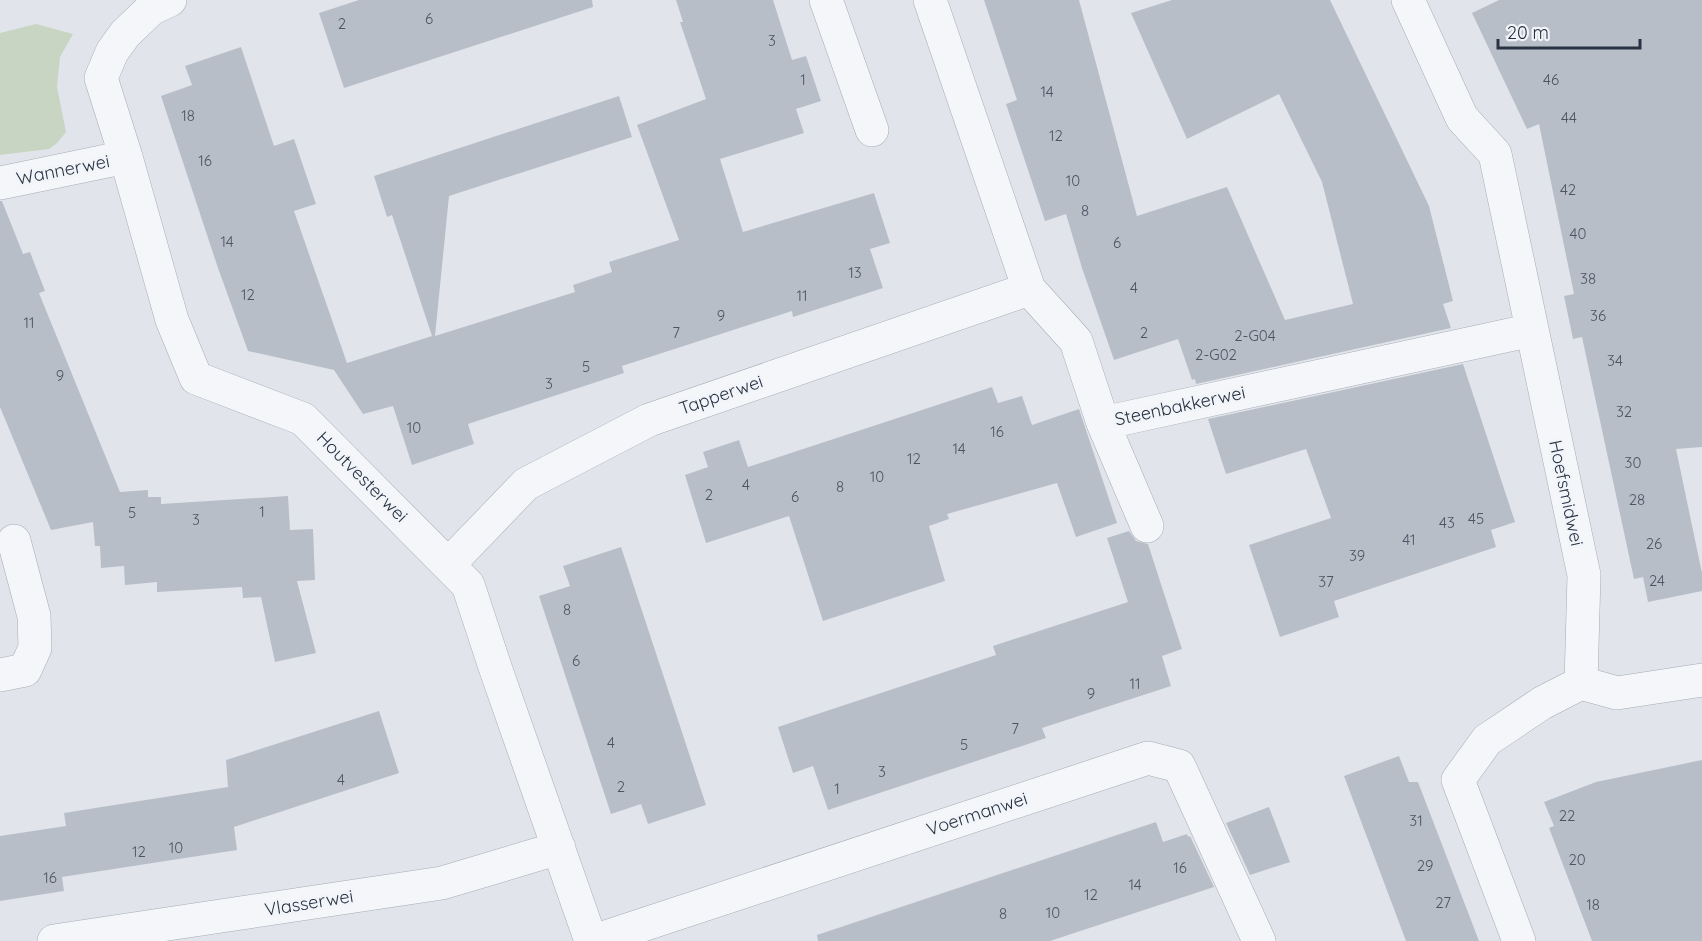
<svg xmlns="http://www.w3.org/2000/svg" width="1702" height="941" font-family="Quicksand,sans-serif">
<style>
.green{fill:#c7d5c2}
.building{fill:#b8bec8}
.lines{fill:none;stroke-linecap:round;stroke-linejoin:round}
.minor-casing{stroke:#a6acb5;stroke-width:34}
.minor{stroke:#f4f6f9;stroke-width:33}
.labels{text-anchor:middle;stroke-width:5;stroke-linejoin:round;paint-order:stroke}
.number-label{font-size:15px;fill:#4d5564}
.street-label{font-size:18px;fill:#293243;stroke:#f1f4f8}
</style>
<rect width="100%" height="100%" fill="#e1e5eb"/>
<path class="green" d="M36 24 73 34 60 57 57 87 66 132 57 143 49 149 0 155V33Z"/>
<path class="building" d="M359 0H592L593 7 344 88 319 13Z
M676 0H773L792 60 806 56 821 101 796 109 804 133 720 159 743 232 874 193 890 243 870 249 883 288 793 317 792 311 622 366 624 373 468 424 474 444 412 465 393 406 363 414 334 370 248 351 218 268 161 96 192 85 185 66 241 47 274 146 294 139 316 204 294 211 347 363 432 336 392 215 387 217 374 176 619 96 632 137 449 196 435 336 575 292 573 285 612 272 609 262 679 240 637 125 706 99 680 22H683Z
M984 0H1079L1137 216 1227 187 1285 320 1353 304 1322 182 1279 94 1187 139 1131 13 1172 0H1330L1429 206 1453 301 1443 304 1451 328 1196 384 1195 379 1192 380 1178 339 1114 360 1082 268 1066 214 1045 221 1006 104 1017 100Z
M1499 0H1702V447L1676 449 1702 573V591L1648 602 1643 577 1634 579 1582 337 1573 339 1564 296 1574 294 1539 124 1527 129 1472 13Z
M0 201H2L23 254 30 252 45 291 39 293 120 492 148 490V497H161V504L288 496 290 530 313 529 315 580 297 581 316 653 275 662 261 597 243 598 242 587 157 592V582L125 585 124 566 101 568 100 546H95L93 522 51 530 0 407Z
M1463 364 1515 522 1491 530 1496 547 1334 601 1339 617 1280 637 1249 545 1331 518 1306 449 1226 474 1208 419Z
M992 387 998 403 1022 396 1032 425 1079 409 1117 523 1076 537 1057 483 947 514 949 519 929 526 945 581 823 621 789 516 706 543 685 475 708 467 703 452 739 440 748 467Z
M1129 531 1136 541 1148 544 1182 649 1162 656 1171 686 1042 728 1046 738 828 810 813 766 793 773 778 727 996 655 993 646 1128 602 1107 538Z
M621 547 706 805 648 824 641 804 611 814 539 596 570 586 563 566Z
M379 711 399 773 234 827 237 850 62 877 64 891 0 901V836L66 826 64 813 228 787 226 760Z
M1399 756 1409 782H1418L1479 941H1406L1344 776Z
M1702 760V941H1592L1549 828 1554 826 1544 802 1596 782Z
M1269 807 1290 862 1250 875 1226 823Z
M1156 822 1163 842 1187 834 1188 837 1190 836 1214 887 1050 941H818L817 935Z"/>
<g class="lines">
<g class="minor-casing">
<path id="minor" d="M170 0 151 9 125 34 112 52 101 78 126 157 172 320 196 378 303 419 468 585 495 667 591 941
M826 0 872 130
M930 0 1029 289 1076 341 1103 423 1532 330
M1408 0 1462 118 1495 154 1584 575 1581 683 1542 703 1487 740 1458 780 1519 941
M0 183 126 157
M1103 423 1147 526
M449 564 526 484 649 420 1029 289
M0 675 25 670 35 648 34 616 14 541
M1581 683 1617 693 1702 680
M54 941 442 883 559 848
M594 941 1148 758 1179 766 1259 941"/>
</g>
<use href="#minor" class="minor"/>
</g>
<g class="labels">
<g class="number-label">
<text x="429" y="24">6</text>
<text x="342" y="29">2</text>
<text x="772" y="46">3</text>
<text x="803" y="85">1</text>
<text x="1551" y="85">46</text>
<text x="1047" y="97">14</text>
<text x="188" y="121">18</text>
<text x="1569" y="123">44</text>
<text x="1056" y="141">12</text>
<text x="205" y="166">16</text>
<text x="1073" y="186">10</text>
<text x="1568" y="195">42</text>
<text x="1085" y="216">8</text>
<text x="1578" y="239">40</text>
<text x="227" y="247">14</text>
<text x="1117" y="248">6</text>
<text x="855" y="278">13</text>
<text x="1588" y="284">38</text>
<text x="1134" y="293">4</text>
<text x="248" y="300">12</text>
<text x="802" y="301">11</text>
<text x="721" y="321">9</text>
<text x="1598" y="321">36</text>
<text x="29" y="328">11</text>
<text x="676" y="338">7</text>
<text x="1144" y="338">2</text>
<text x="1255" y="341">2-G04</text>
<text x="1216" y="360">2-G02</text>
<text x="1615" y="366">34</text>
<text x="586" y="372">5</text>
<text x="60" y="381">9</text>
<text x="549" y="389">3</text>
<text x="1624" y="417">32</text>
<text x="414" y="433">10</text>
<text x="997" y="437">16</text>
<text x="959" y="454">14</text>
<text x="914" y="464">12</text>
<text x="1633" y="468">30</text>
<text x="877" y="482">10</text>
<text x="746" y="490">4</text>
<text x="840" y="492">8</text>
<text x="709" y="500">2</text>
<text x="795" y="502">6</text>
<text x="1637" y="505">28</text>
<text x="262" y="517">1</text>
<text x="132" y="518">5</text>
<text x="1476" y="524">45</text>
<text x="196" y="525">3</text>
<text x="1447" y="528">43</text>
<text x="1409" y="545">41</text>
<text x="1654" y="549">26</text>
<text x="1357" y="561">39</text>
<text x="1657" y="586">24</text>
<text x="1326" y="587">37</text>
<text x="567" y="615">8</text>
<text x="576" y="666">6</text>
<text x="1135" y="689">11</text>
<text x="1091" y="699">9</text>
<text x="1015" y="734">7</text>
<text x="611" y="748">4</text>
<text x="964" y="750">5</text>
<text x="882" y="777">3</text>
<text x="341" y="785">4</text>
<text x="621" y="792">2</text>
<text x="837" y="794">1</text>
<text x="1567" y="821">22</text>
<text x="1416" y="826">31</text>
<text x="176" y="853">10</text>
<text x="139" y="857">12</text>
<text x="1577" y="865">20</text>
<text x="1425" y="871">29</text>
<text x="1180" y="873">16</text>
<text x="50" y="883">16</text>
<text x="1135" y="890">14</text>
<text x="1091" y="900">12</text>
<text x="1443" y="908">27</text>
<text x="1593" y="910">18</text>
<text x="1053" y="918">10</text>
<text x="1003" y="919">8</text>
</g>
<g class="street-label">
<text transform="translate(63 170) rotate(-11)" y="6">Wannerwei</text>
<text transform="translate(721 395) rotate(-19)" y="6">Tapperwei</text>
<text transform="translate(1180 406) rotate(-12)" y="6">Steenbakkerwei</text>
<text transform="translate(362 477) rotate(45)" y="6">Houtvesterwei</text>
<text transform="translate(1566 493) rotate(78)" y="6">Hoefsmidwei</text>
<text transform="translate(977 814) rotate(-18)" y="6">Voermanwei</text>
<text transform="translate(309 903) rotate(-9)" y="6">Vlasserwei</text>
</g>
</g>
<path d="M1498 39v9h142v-9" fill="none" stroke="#293243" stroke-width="3"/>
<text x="1507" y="39" font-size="18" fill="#293243" stroke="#f1f4f8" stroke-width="4.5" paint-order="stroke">20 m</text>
</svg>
